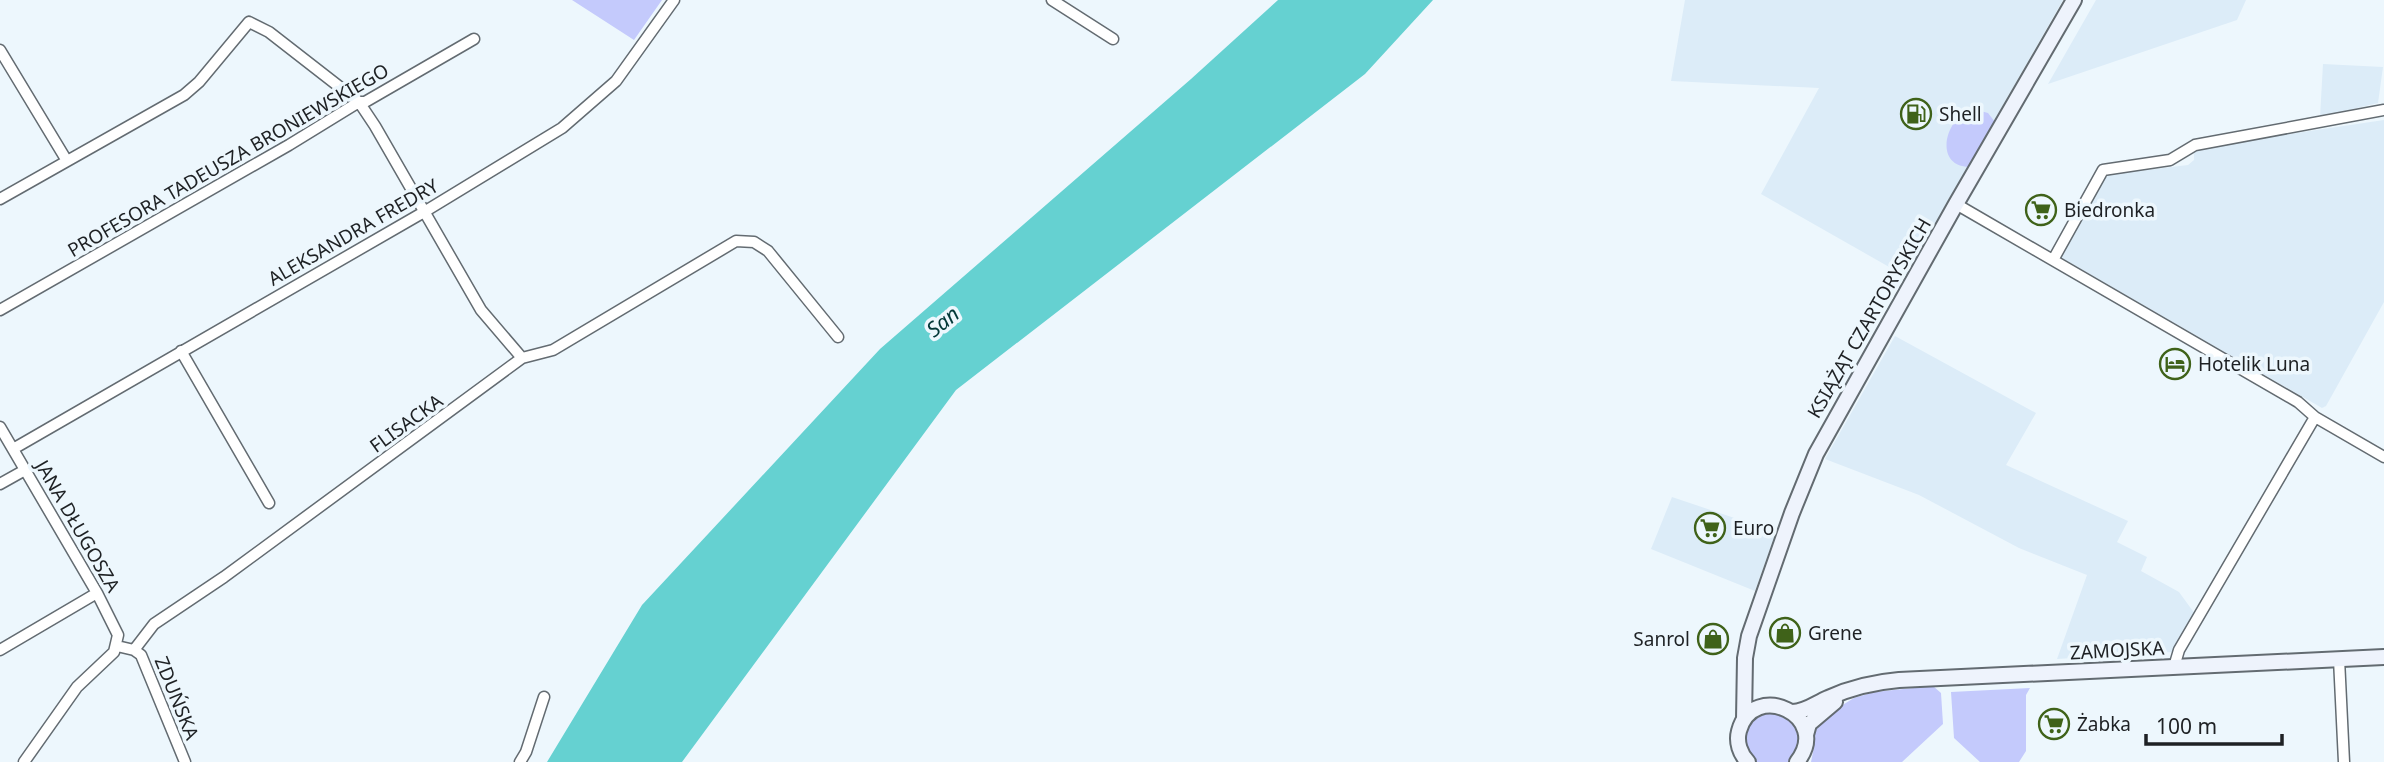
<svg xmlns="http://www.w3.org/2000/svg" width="2384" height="762" font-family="'Noto Sans',sans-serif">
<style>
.built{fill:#dcecf8}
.green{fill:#c4cafc}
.water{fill:#65d1d1}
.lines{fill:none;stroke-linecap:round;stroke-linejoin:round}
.street-casing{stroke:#636b71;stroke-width:13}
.secondary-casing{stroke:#636b71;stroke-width:18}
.street{stroke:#fff;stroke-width:10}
.secondary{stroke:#eef3fc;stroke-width:14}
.labels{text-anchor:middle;stroke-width:7;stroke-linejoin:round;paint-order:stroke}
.poi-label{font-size:19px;fill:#1e2124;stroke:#edf7fd;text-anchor:start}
.street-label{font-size:19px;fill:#1e2124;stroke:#edf7fd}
.water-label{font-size:21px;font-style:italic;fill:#023838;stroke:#edf7fd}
</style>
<rect width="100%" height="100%" fill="#edf7fd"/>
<path class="built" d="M1685 0H2063L1905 276 1761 194 1819 88 1671 81Z
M2096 0H2246L2237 20 2048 84Z
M2323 64 2383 67 2378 103 2320 117Z
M2384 120V302L2326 406 2322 408 2060 257 2106 175 2188 165 2194 160V148Z
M1895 336 2036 413 2006 465 2128 521 2117 542 2147 557 2141 571 2179 592 2195 614 2172 652 2057 659 2087 575 2019 548 1919 495 1825 459Z
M1672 497 1776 532 1755 591 1651 549Z"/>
<path class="green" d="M572 0H662L634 40Z
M1973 109 1988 113 1995 122 1969 167C1932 166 1946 115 1973 109Z
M1933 686 1941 693 1943 724 1902 762H1811L1814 747 1813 731 1816 725 1836 709 1854 698 1874 692Z
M2030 688 2026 695V751L2019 762H1980L1954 738 1951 692Z
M1768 713C1789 713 1802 728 1798 748L1788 762H1756C1737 745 1745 720 1768 713Z"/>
<path class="water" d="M1278 0H1433L1365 74 956 390 682 762H547L642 605 880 349 1191 79Z"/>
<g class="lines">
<g class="street-casing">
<path id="street" d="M1052 0 1113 39
M0 50 67 161
M0 199 184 95 199 82 249 22 269 32 359 102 375 126 481 310 522 358
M1956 204 2298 402 2315 417 2179 650 2174 667
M2053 260 2103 170 2170 160 2195 145 2384 110
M0 310 289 145 359 102H365L474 39
M181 351 269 503
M2315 417 2384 457
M0 427 97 593 118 635 114 652 77 687 24 762
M13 449 424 212 562 128 616 81 674 0
M0 484 25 470
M117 646 134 650 154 624 224 577 522 358 553 350 736 241 754 242 768 251 838 337
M0 650 97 593
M134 650 141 655 185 762
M2339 659 2344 762
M520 762 526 752 544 697"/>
</g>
<g class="secondary-casing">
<path id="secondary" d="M1792 712C1806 712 1816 703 1828 698 1850 688 1875 682 1899 680L2384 657
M1744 719 1745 658 1749 636 1792 513 1816 454 1956 204 2074 0
M1806 735 1809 724 1835 702
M1748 762C1740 754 1736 742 1739 731 1753 679 1833 716 1797 762"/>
</g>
<use href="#street" class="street"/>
<use href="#secondary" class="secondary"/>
</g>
<defs>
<g id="fuel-ring" transform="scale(1.575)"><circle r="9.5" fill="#edf7fd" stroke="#3f6219" stroke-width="1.5"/><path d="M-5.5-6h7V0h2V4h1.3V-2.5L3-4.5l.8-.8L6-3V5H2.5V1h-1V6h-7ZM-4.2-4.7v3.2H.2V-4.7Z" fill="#3f6219"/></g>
<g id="supermarket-ring" transform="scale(1.575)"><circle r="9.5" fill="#edf7fd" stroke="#3f6219" stroke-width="1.5"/><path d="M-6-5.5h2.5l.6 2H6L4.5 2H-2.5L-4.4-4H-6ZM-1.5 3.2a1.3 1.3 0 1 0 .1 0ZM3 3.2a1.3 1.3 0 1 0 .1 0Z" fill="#3f6219"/></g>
<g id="hotel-ring" transform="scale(1.575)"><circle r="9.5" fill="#edf7fd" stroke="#3f6219" stroke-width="1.5"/><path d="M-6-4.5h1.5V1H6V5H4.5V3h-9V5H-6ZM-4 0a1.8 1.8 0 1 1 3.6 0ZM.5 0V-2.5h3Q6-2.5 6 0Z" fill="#3f6219"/></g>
<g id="shop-ring" transform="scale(1.575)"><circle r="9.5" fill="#edf7fd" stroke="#3f6219" stroke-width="1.5"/><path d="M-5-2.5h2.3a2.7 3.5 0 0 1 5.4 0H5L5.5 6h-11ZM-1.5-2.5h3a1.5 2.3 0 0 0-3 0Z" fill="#3f6219"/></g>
</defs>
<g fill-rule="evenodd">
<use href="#fuel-ring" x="1916" y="114"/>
<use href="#supermarket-ring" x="2041" y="210"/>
<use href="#hotel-ring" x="2175" y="364"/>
<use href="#supermarket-ring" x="1710" y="528"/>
<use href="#shop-ring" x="1785" y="633"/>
<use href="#shop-ring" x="1713" y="639"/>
<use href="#supermarket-ring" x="2054" y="724"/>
</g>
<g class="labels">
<g class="poi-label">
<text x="1939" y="121">Shell</text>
<text x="2064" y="217">Biedronka</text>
<text x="2198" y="371">Hotelik Luna</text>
<text x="1733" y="535">Euro</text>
<text x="1808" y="640">Grene</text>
<text x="1690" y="646" text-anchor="end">Sanrol</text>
<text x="2077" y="731">Żabka</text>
</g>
<g class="street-label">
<text transform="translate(228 160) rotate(-30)" y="7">PROFESORA TADEUSZA BRONIEWSKIEGO</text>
<text transform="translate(353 232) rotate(-30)" y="7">ALEKSANDRA FREDRY</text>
<text transform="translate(1869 318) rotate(-60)" y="7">KSIĄŻĄT CZARTORYSKICH</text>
<text transform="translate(406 423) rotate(-36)" y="7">FLISACKA</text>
<text transform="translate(78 526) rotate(60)" y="7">JANA DŁUGOSZA</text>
<text transform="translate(2117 650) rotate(-3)" y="7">ZAMOJSKA</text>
<text transform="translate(177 698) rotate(68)" y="7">ZDUŃSKA</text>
</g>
<g class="water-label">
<text transform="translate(943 322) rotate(-39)" y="7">San</text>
</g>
</g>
<path d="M2146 734v10h136v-10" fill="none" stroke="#1e2124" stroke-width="3.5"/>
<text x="2156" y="734" font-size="21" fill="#1e2124" stroke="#edf7fd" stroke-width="5" paint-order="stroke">100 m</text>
</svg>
